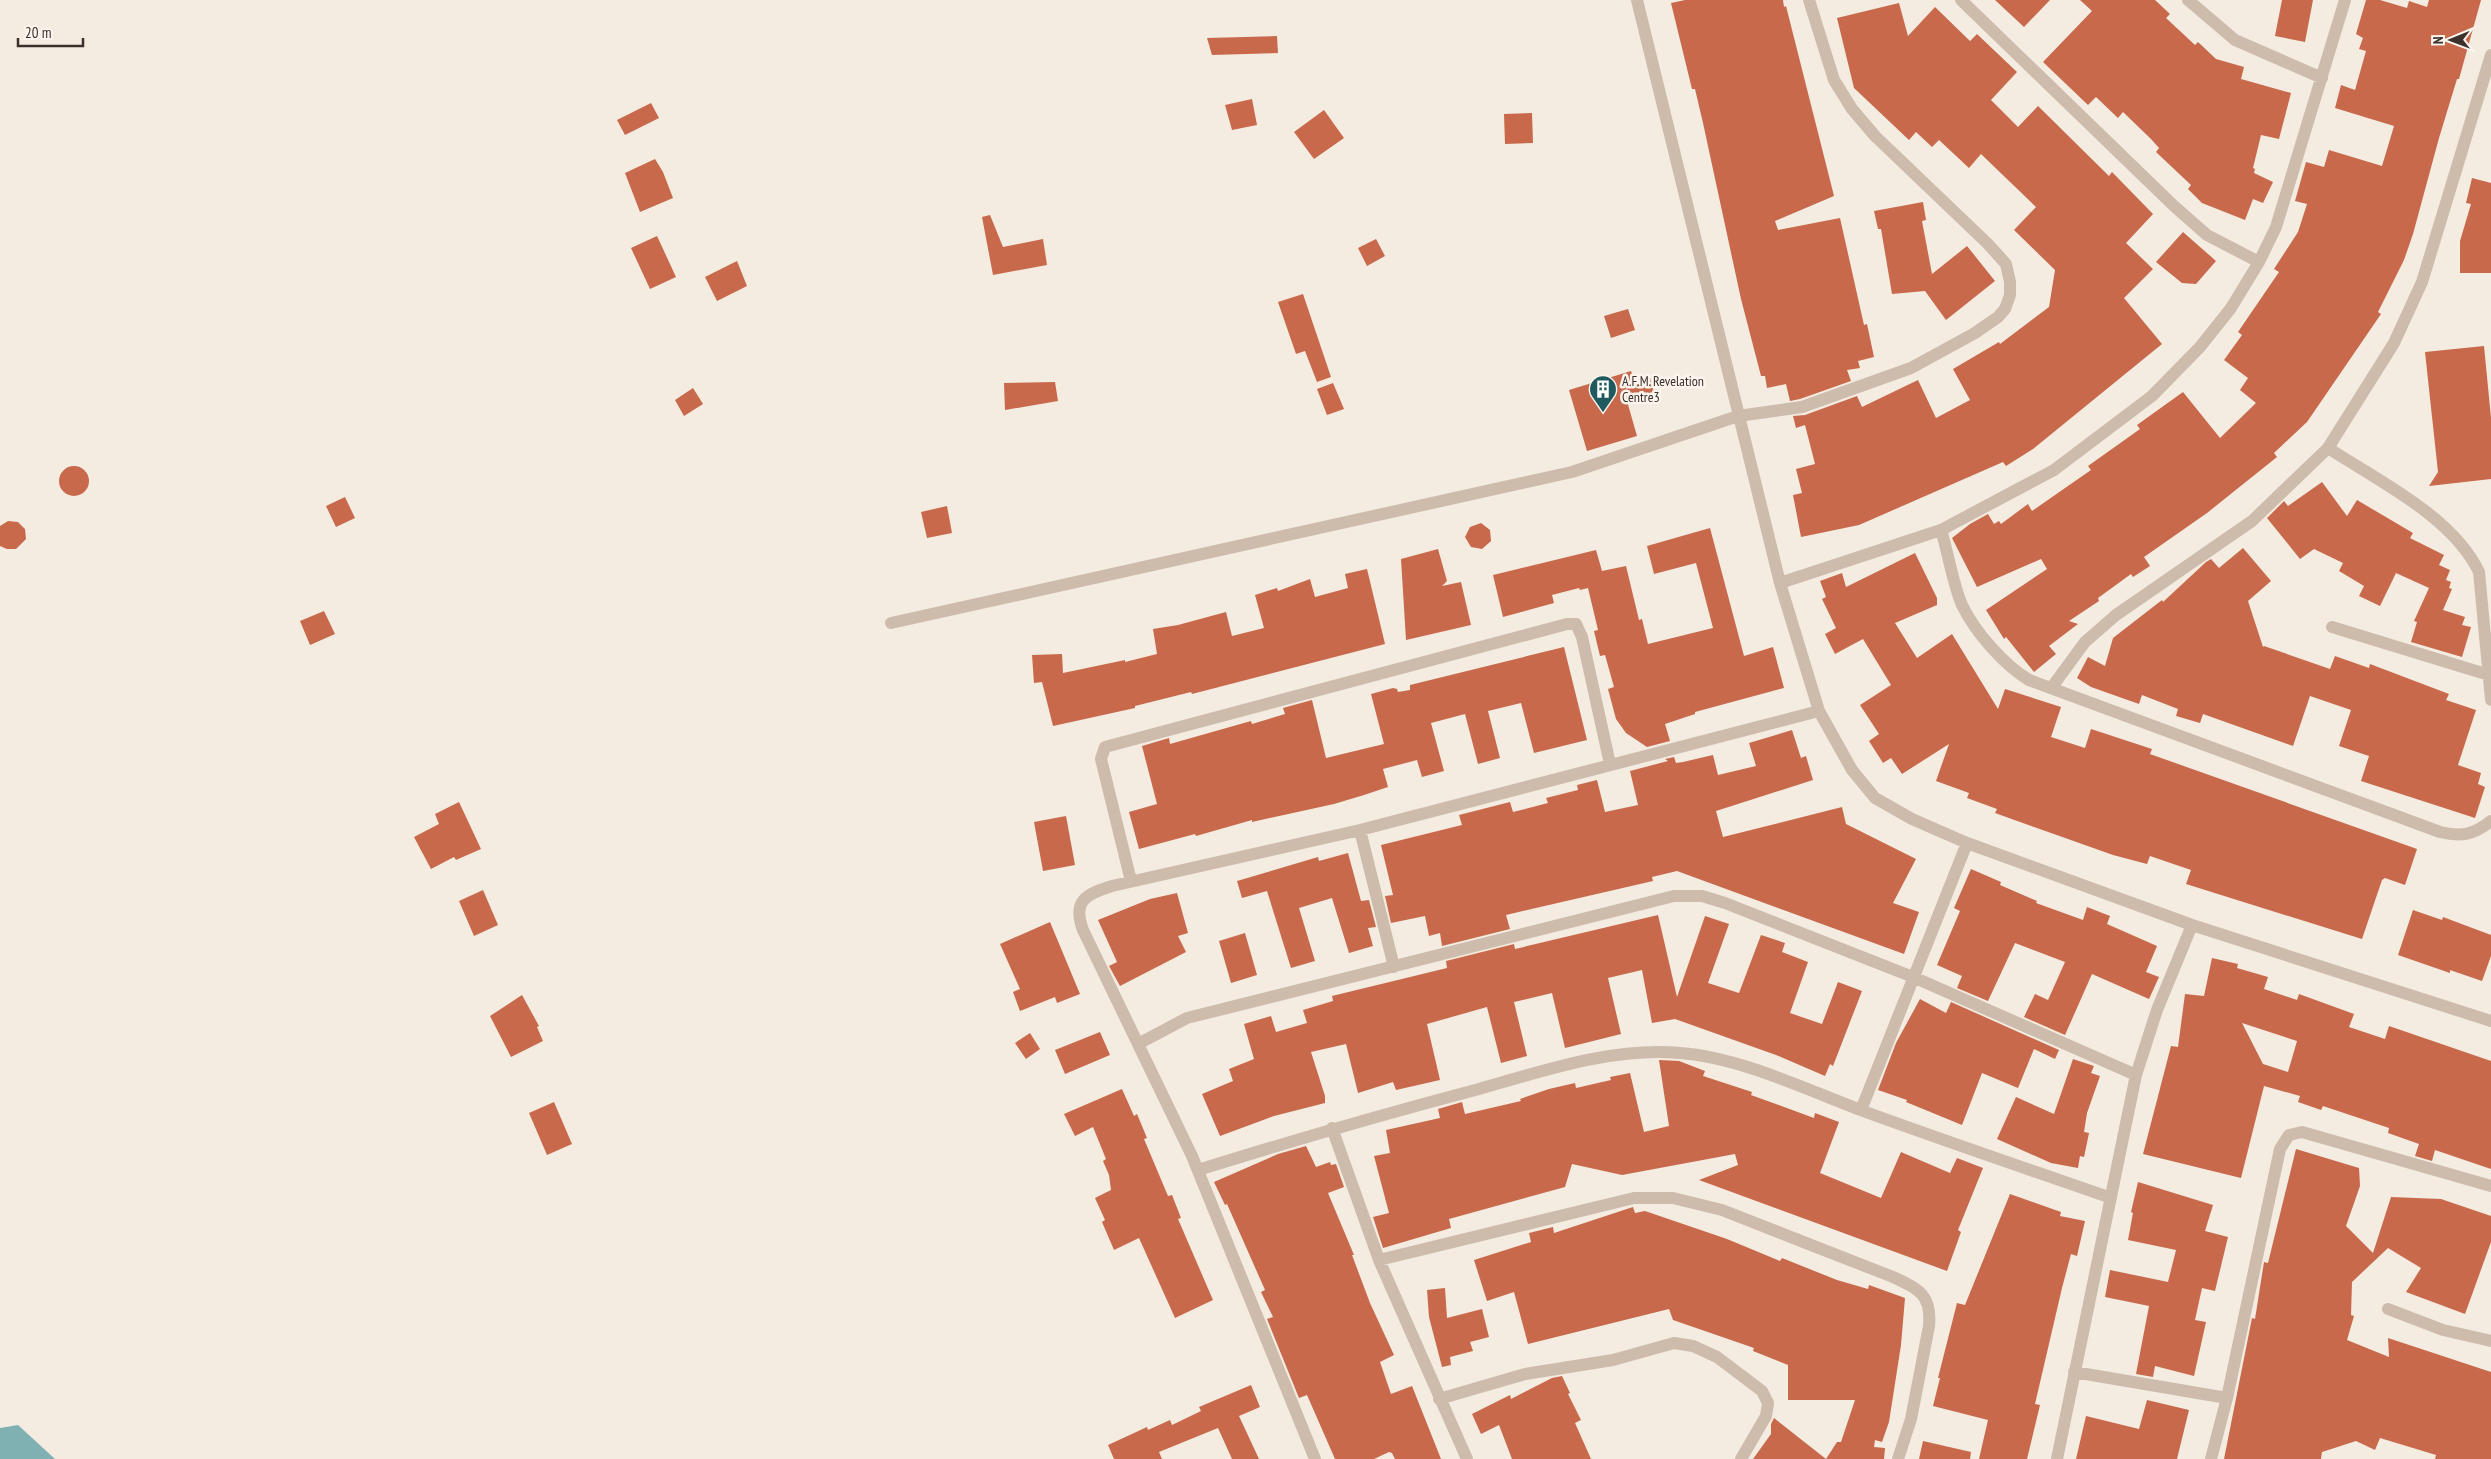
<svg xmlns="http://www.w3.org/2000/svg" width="2491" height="1459" font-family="'PT Sans Narrow',sans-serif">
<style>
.water{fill:#7fb0b2}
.building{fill:#c8694b;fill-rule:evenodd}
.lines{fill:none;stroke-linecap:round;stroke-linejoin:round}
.minor{stroke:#cdbbac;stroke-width:12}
.labels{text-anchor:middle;stroke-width:5;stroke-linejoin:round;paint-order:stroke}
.poi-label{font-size:14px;fill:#3b302b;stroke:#fbf5ee;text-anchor:start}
</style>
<rect width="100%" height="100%" fill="#f4ebe1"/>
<path class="water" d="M18 1425 55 1459H0V1428Z"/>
<path class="building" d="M1685 0H1783L1784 7 1786 6 1834 196 1775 221 1778 230 1840 218 1864 325 1867 324 1874 357 1858 361 1860 368 1847 370 1851 381 1800 399 1790 401 1786 384 1767 388 1765 376H1761L1741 299 1703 123 1695 89H1692L1671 3Z
M1995 0H2050L2024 27Z
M2080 0H2155L2170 14 2166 18 2195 45 2198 42 2216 59 2244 67 2241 79 2291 93 2279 139 2261 135 2253 168 2255 169 2254 173 2273 182 2263 203 2253 199 2245 220 2202 203 2188 189 2191 185 2156 152 2159 148 2151 139 2123 112 2118 118 2096 97 2088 105 2043 62 2092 11Z
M2282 0H2313L2305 42 2275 36Z
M2366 0H2380L2407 8 2409 1 2427 7 2429 0H2481L2459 79H2457L2439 138 2413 234 2404 260 2378 312 2381 314 2307 422 2274 453 2277 457 2207 513 2144 557 2150 566 2133 577 2131 574 2098 598 2099 601 2069 621 2078 624 2049 646 2056 654 2034 672 2006 637 2004 639 1986 610 2047 569 2041 559 1977 587 1952 538 1970 524 1988 514 1994 524 1999 521 2001 524 2028 504 2032 511 2091 470 2088 466 2140 429 2137 425 2183 392 2220 438 2256 403 2240 390 2248 378 2224 360 2242 335 2238 332 2279 272 2274 269 2298 232 2307 204 2295 201 2306 162 2324 167 2329 150 2382 166 2394 126 2335 108 2341 85 2355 90 2366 51 2359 49 2363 38 2356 34Z
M1899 3 1908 36 1935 7 1970 41 1977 34 2017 72 1991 100 2018 127 2038 106 2109 176 2112 172 2153 214 2126 243 2153 269 2124 298 2162 344 2033 449 2006 466 2003 462 1859 525 1801 537 1793 495 1802 493 1796 469 1815 464 1805 425 1796 428 1793 416 1805 415 1857 396 1862 407 1918 380 1936 418 1970 400 1953 369 1999 342 2000 344 2049 307 2055 270 2014 230 2036 207 1981 154 1969 168 1939 140 1932 147 1916 132 1909 140 1854 88 1837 18Z
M1277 36 1278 53 1212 55 1207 38Z
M1252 99 1257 125 1232 130 1225 105Z
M651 103 659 118 625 135 617 120Z
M1324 110 1344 138 1314 159 1294 132Z
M1532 113 1533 143 1505 144 1504 114Z
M655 159 663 172 673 198 640 212 625 173Z
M2472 178 2491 183V273H2460V241L2471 204 2466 203Z
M1923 202 1926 220 1922 221 1932 274 1967 246 1995 281 1946 320 1925 291 1892 294 1881 229H1878L1874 211Z
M990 215 1003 247 1043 239 1047 265 993 275 982 217Z
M2183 232 2216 261 2196 284 2182 283 2156 262Z
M657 236 676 277 650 289 631 248Z
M1376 239 1385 256 1367 266 1358 248Z
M737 261 747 286 717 301 705 277Z
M1303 294 1331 377 1317 382 1305 351 1296 354 1278 302Z
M1628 309 1635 330 1611 338 1604 316Z
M2484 346 2491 418V479L2429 486 2438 472 2425 352Z
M1631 371 1634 379 1649 374 1654 392 1627 401 1637 436 1587 451 1569 390Z
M1055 382 1058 401 1005 410 1004 383Z
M1333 383 1344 409 1327 415 1317 389Z
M693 388 703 404 684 416 675 400Z
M59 481a15 15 0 1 1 30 0a15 15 0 1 1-30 0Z
M2322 482 2347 516 2357 500 2413 533 2410 538 2444 555 2439 565 2450 570 2446 580 2451 582 2449 588 2452 589 2443 610 2465 617 2462 625 2471 627 2462 657 2411 642 2417 622 2414 621 2429 588 2396 573 2380 606 2359 596 2364 586 2339 571 2343 563 2314 549 2300 559 2267 518 2284 501 2288 506Z
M345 497 355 518 336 527 326 506Z
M947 506 952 533 927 538 921 512Z
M8 521 18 522 25 529 26 539 16 549H7L0 546V526Z
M1481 523 1490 530 1491 541 1482 549 1471 547 1465 537 1470 527Z
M1710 528 1744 656 1773 647 1784 688 1695 712V714L1665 724 1670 741 1647 747 1626 733 1616 719 1608 689 1614 687 1605 655 1600 656 1594 631 1598 630 1588 588 1580 590 1579 588 1552 595 1554 603 1503 617 1493 575 1596 550 1602 571 1626 566 1639 620 1642 619 1648 644 1713 628 1696 563 1654 574 1647 546Z
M2243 548 2271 581 2248 601 2263 647 2264 646 2330 669 2335 656 2369 668 2370 664 2449 694 2446 700 2476 710 2458 765 2481 773 2478 784 2485 787 2475 818 2361 781 2369 756 2339 746 2351 710 2310 696 2293 746 2203 714 2200 723 2176 716 2178 709 2142 695 2139 704 2091 687 2077 678 2088 657 2105 666 2113 638 2162 600 2163 602 2206 562 2211 559 2219 568Z
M1438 549 1447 581 1442 586 1461 582 1471 625 1406 640 1401 559Z
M1915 553 1937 598V605L1895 623 1917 658 1952 634 1998 709 2005 689 2061 707 2051 737 2085 748 2091 729 2152 749 2150 754 2417 849 2405 885 2385 878 2382 880 2362 939 2186 884 2191 870 2150 856 2147 864 2113 855 1995 813 1997 809 1967 798 1969 793 1936 781 1949 744 1902 774 1891 758 1883 763 1869 741 1879 734 1860 705 1891 685 1863 639 1835 654 1825 634 1836 628 1822 599 1826 597 1820 581 1842 573 1846 587Z
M1367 569 1385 644 1192 694 1191 692 1135 706V708L1053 726 1042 682 1034 683 1032 655 1062 654 1063 673 1125 660V662L1157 654 1153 629 1178 625 1226 612 1232 636 1264 628 1255 595 1277 588 1278 591 1310 579 1315 597 1348 588 1345 574Z
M324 611 335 634 310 645 300 621Z
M1564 647 1587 740 1534 753 1521 703 1488 711 1500 758 1478 764 1465 714 1431 723 1444 771 1422 777 1417 760 1383 769 1388 787 1364 795 1334 804 1252 822V820L1196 836 1195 834 1139 849 1129 812 1157 804 1142 746 1169 738 1170 744 1251 721 1252 724 1285 714 1283 708 1312 700 1326 758 1384 744 1371 694 1393 688 1397 689 1398 692 1410 690V685Z
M1792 730 1801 758 1806 756 1813 780 1716 811 1723 837 1842 807 1846 824 1916 859 1893 903 1919 912 1904 954 1677 871 1652 877 1653 881 1506 915 1510 929 1442 946 1440 933 1429 936 1425 916 1391 923 1385 896 1393 895 1381 845 1462 825 1459 815 1510 802 1513 812 1548 803 1546 798 1578 790 1577 785 1597 780 1605 812 1638 805 1630 771 1668 761 1665 759 1674 757 1676 763 1683 762 1713 755 1718 775 1756 766 1749 743Z
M459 802 481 849 456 860 454 857 431 869 414 837 439 824 435 814Z
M1066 816 1075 865 1043 871 1034 822Z
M1348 853 1361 901 1369 900 1376 927 1368 928 1373 946 1349 953 1332 898 1299 908 1315 961 1291 968 1267 891 1242 898 1237 881 1318 857 1319 861Z
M1971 869 2001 882 2000 885 2037 901 2036 903 2083 920 2087 907 2110 916 2107 924 2157 946 2146 972 2159 977 2149 999 2092 974 2065 1035 2024 1017 2035 994 2048 1000 2065 962 2015 943 1988 1001 1957 988 1962 976 1937 965 1960 911 1954 908Z
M483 890 498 925 474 936 459 901Z
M1177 893 1188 933 1178 936 1186 952 1120 986 1109 966 1117 962 1098 920 1150 899Z
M2413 910 2442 920 2443 917 2491 935V956L2482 981 2450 970V973L2398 955Z
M1658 915 1677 997 1705 916 1729 924 1708 983 1739 993 1761 935 1785 943 1782 952 1808 962 1790 1013 1822 1024 1838 982 1862 991 1833 1066 1830 1064 1825 1076 1776 1055 1675 1019 1652 1023 1642 970 1608 978 1621 1034 1565 1048 1552 993 1514 1002 1527 1056 1501 1063 1487 1007 1427 1024 1440 1080 1396 1090 1393 1082 1358 1093 1346 1044 1311 1052 1325 1096V1103L1274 1116 1220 1136 1202 1094 1233 1081 1229 1069 1254 1059 1244 1024 1271 1016 1276 1032 1307 1023 1303 1010 1333 1001 1332 996 1447 968 1446 961 1514 944 1515 949Z
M1050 922 1080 994 1057 1003 1055 997 1020 1011 1013 992 1020 989 1000 944Z
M1245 933 1257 975 1231 983 1219 941Z
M2212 958 2238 964 2237 968 2268 977 2264 989 2297 1000 2299 994 2354 1014 2349 1027 2385 1039 2389 1026 2491 1061V1169L2435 1150 2432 1161 2415 1156 2419 1144 2388 1133 2389 1128 2323 1106 2321 1110 2298 1102 2300 1096 2264 1086 2241 1178 2143 1154 2171 1046 2178 1047 2185 994 2204 996ZM2242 1023 2297 1041 2288 1072 2263 1064Z
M522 995 539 1026 537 1027 543 1041 511 1057 490 1016Z
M1920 999 1946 1013 1951 1002 2059 1050 2055 1059 2034 1049 2018 1088 1982 1073 1962 1125 1906 1102 1907 1100 1878 1090 1896 1043Z
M1100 1032 1110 1055 1065 1074 1055 1050Z
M1030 1033 1040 1049 1026 1059 1015 1043Z
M2073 1059 2094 1066 2091 1073 2100 1076 2087 1113 2084 1132 2089 1133 2084 1157 2080 1156 2078 1168 2051 1163 1997 1139 2016 1097 2054 1114Z
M1659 1060 1679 1061 1705 1071 1703 1076 1752 1092 1751 1095 1814 1118 1815 1113 1839 1122 1820 1173 1881 1198 1901 1152 1950 1173 1957 1158 1983 1168 1958 1230 1961 1232 1947 1271 1699 1180 1738 1165 1735 1154 1622 1175 1572 1164 1565 1187 1449 1219 1451 1228 1383 1248 1373 1217 1389 1213 1374 1156 1390 1153 1386 1130 1440 1118 1438 1109 1462 1102 1465 1114 1521 1101 1520 1099 1549 1089 1575 1083 1576 1088 1611 1080 1610 1077 1630 1073 1644 1132 1669 1126Z
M1122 1089 1134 1116 1137 1114 1147 1138 1144 1139 1168 1196 1172 1195 1181 1218 1178 1219 1213 1300 1175 1318 1139 1238 1114 1250 1102 1222 1105 1220 1095 1198 1111 1190 1109 1175 1103 1161 1106 1159 1093 1127 1075 1136 1064 1114Z
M554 1102 572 1144 547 1155 529 1113Z
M1306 1146 1316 1167 1330 1162 1331 1165 1336 1164 1344 1187 1328 1193 1354 1255H1352L1370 1303 1394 1355 1380 1362 1391 1394 1412 1386 1441 1459H1395L1392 1453 1389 1452 1374 1459H1335L1307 1395 1299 1398 1267 1319 1273 1317 1261 1292 1265 1290 1227 1204 1225 1205 1214 1182 1278 1154Z
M2296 1149 2359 1168 2360 1186 2346 1226 2373 1253 2391 1197 2441 1199 2491 1216V1242L2465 1314 2406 1292 2421 1268 2388 1248 2352 1282 2351 1315 2354 1316 2347 1340 2389 1357 2388 1338 2491 1372V1459H2435L2436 1455 2380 1438 2375 1450 2356 1441 2322 1452 2321 1459H2224L2252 1318 2255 1319 2264 1262 2268 1263Z
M2138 1182 2213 1205 2205 1231 2228 1237 2215 1291 2202 1288 2195 1320 2206 1322 2194 1376 2155 1366 2153 1377 2136 1374 2149 1306 2105 1297 2110 1270 2168 1282 2176 1250 2128 1240 2133 1213 2131 1212Z
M2010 1194 2061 1212 2060 1216 2085 1221 2077 1256 2071 1254 2062 1288 2035 1404 2040 1405 2027 1459H1979L1988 1420 1933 1406 1940 1378H1938L1957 1303 1965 1305Z
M1633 1207 1635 1213 1645 1211 1727 1239 1780 1261 1782 1258 1837 1280 1868 1289 1869 1285 1905 1298 1901 1345 1889 1422 1882 1442 1875 1440 1874 1447 1885 1448 1884 1459H1826L1837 1442H1841L1855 1400H1788V1365L1753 1351 1754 1348 1673 1320 1669 1309 1528 1344 1514 1292 1487 1301 1474 1260 1531 1242 1529 1233 1553 1227 1554 1233Z
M1445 1288 1447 1318 1482 1309 1489 1337 1470 1342 1473 1351 1450 1357 1451 1365 1442 1367 1429 1317 1427 1290Z
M1562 1376 1570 1393 1568 1394 1581 1420 1575 1423 1591 1459H1512L1499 1425 1481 1434 1472 1414 1510 1395 1511 1399 1552 1378Z
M1251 1385 1260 1407 1239 1416 1259 1459H1232L1218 1428 1159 1452 1162 1459H1114L1108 1445 1147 1427 1148 1430 1170 1420 1172 1425 1201 1411 1199 1407Z
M2147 1400 2189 1410 2177 1459H2076L2086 1416 2139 1429Z
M1774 1418 1826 1459H1753L1771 1434V1424Z
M1923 1441 1971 1452 1970 1459H1919Z"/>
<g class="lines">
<path class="minor" d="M1637 0 1780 583 1819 711 1852 770 1875 798 1912 819 1967 843 2192 925 2491 1021
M1961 0 2174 206 2207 235 2259 262
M2188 0 2235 40 2322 78
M2328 448C2379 481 2453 517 2479 572L2491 700
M1941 530C1948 552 1953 585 1962 605 1975 632 2004 665 2029 680L2440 832C2461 837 2474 835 2491 821
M1780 583 1941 530 2054 470 2152 396 2200 347 2231 308 2259 262 2276 227 2345 0
M891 623 1572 472 1738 416 1802 407 1911 368 1975 333 1998 317 2005 309 2010 295V282L2006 264 1988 244 1875 136 1852 109 1834 80 1809 0
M2332 627 2489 675
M2052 687 2085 642 2116 615 2252 521 2328 448 2394 343 2422 282 2491 55
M1360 830 1394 967
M1131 881 1101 759 1105 747 1567 624H1576L1582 637 1610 764
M1138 1044 1187 1018 1674 896H1702L1725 903 1913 977 2136 1075
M1861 1110 1967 843
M1332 1128 1379 1260 1467 1459
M1198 1170C1291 1141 1384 1114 1479 1089 1543 1071 1612 1047 1680 1053 1739 1057 1808 1090 1863 1111 1945 1141 2028 1169 2111 1198
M1379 1260 1634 1198H1673L1722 1210 1893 1277C1919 1289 1932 1295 1929 1326L1911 1419 1898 1459
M2388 1309 2443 1330 2491 1341
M2074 1372 2227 1398
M1439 1399 1525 1374 1613 1360 1674 1343 1693 1346 1717 1357 1762 1391 1768 1403 1766 1416 1741 1459
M1315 1459 1192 1156 1083 930C1072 901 1086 894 1112 886L1360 830 1819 711
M2057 1459 2136 1075 2157 1010 2192 925
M2211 1459 2227 1398 2280 1149 2289 1135 2302 1132 2491 1186"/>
</g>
<defs>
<g id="building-pin" transform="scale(1.4375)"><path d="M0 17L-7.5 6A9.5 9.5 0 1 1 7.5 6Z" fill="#1f5a5e" stroke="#fbf5ee"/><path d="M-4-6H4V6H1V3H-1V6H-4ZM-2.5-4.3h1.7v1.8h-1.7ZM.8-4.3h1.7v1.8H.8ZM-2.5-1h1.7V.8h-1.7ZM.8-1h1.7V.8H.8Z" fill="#fff"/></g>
</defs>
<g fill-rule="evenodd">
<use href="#building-pin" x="1603" y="389"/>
</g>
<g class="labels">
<g class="poi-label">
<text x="1622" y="386">A.F.M. Revelation<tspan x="1622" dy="16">Centre3</tspan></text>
</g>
</g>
<g transform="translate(2451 40) rotate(269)" stroke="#fbf5ee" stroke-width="4" paint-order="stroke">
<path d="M0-4L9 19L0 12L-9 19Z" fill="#3b302b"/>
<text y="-8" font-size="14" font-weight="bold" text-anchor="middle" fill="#3b302b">N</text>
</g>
<path d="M18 38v8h65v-8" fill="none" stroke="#3b302b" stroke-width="2.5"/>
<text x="25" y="38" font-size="15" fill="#3b302b" stroke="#fbf5ee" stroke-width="4" paint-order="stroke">20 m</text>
</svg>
